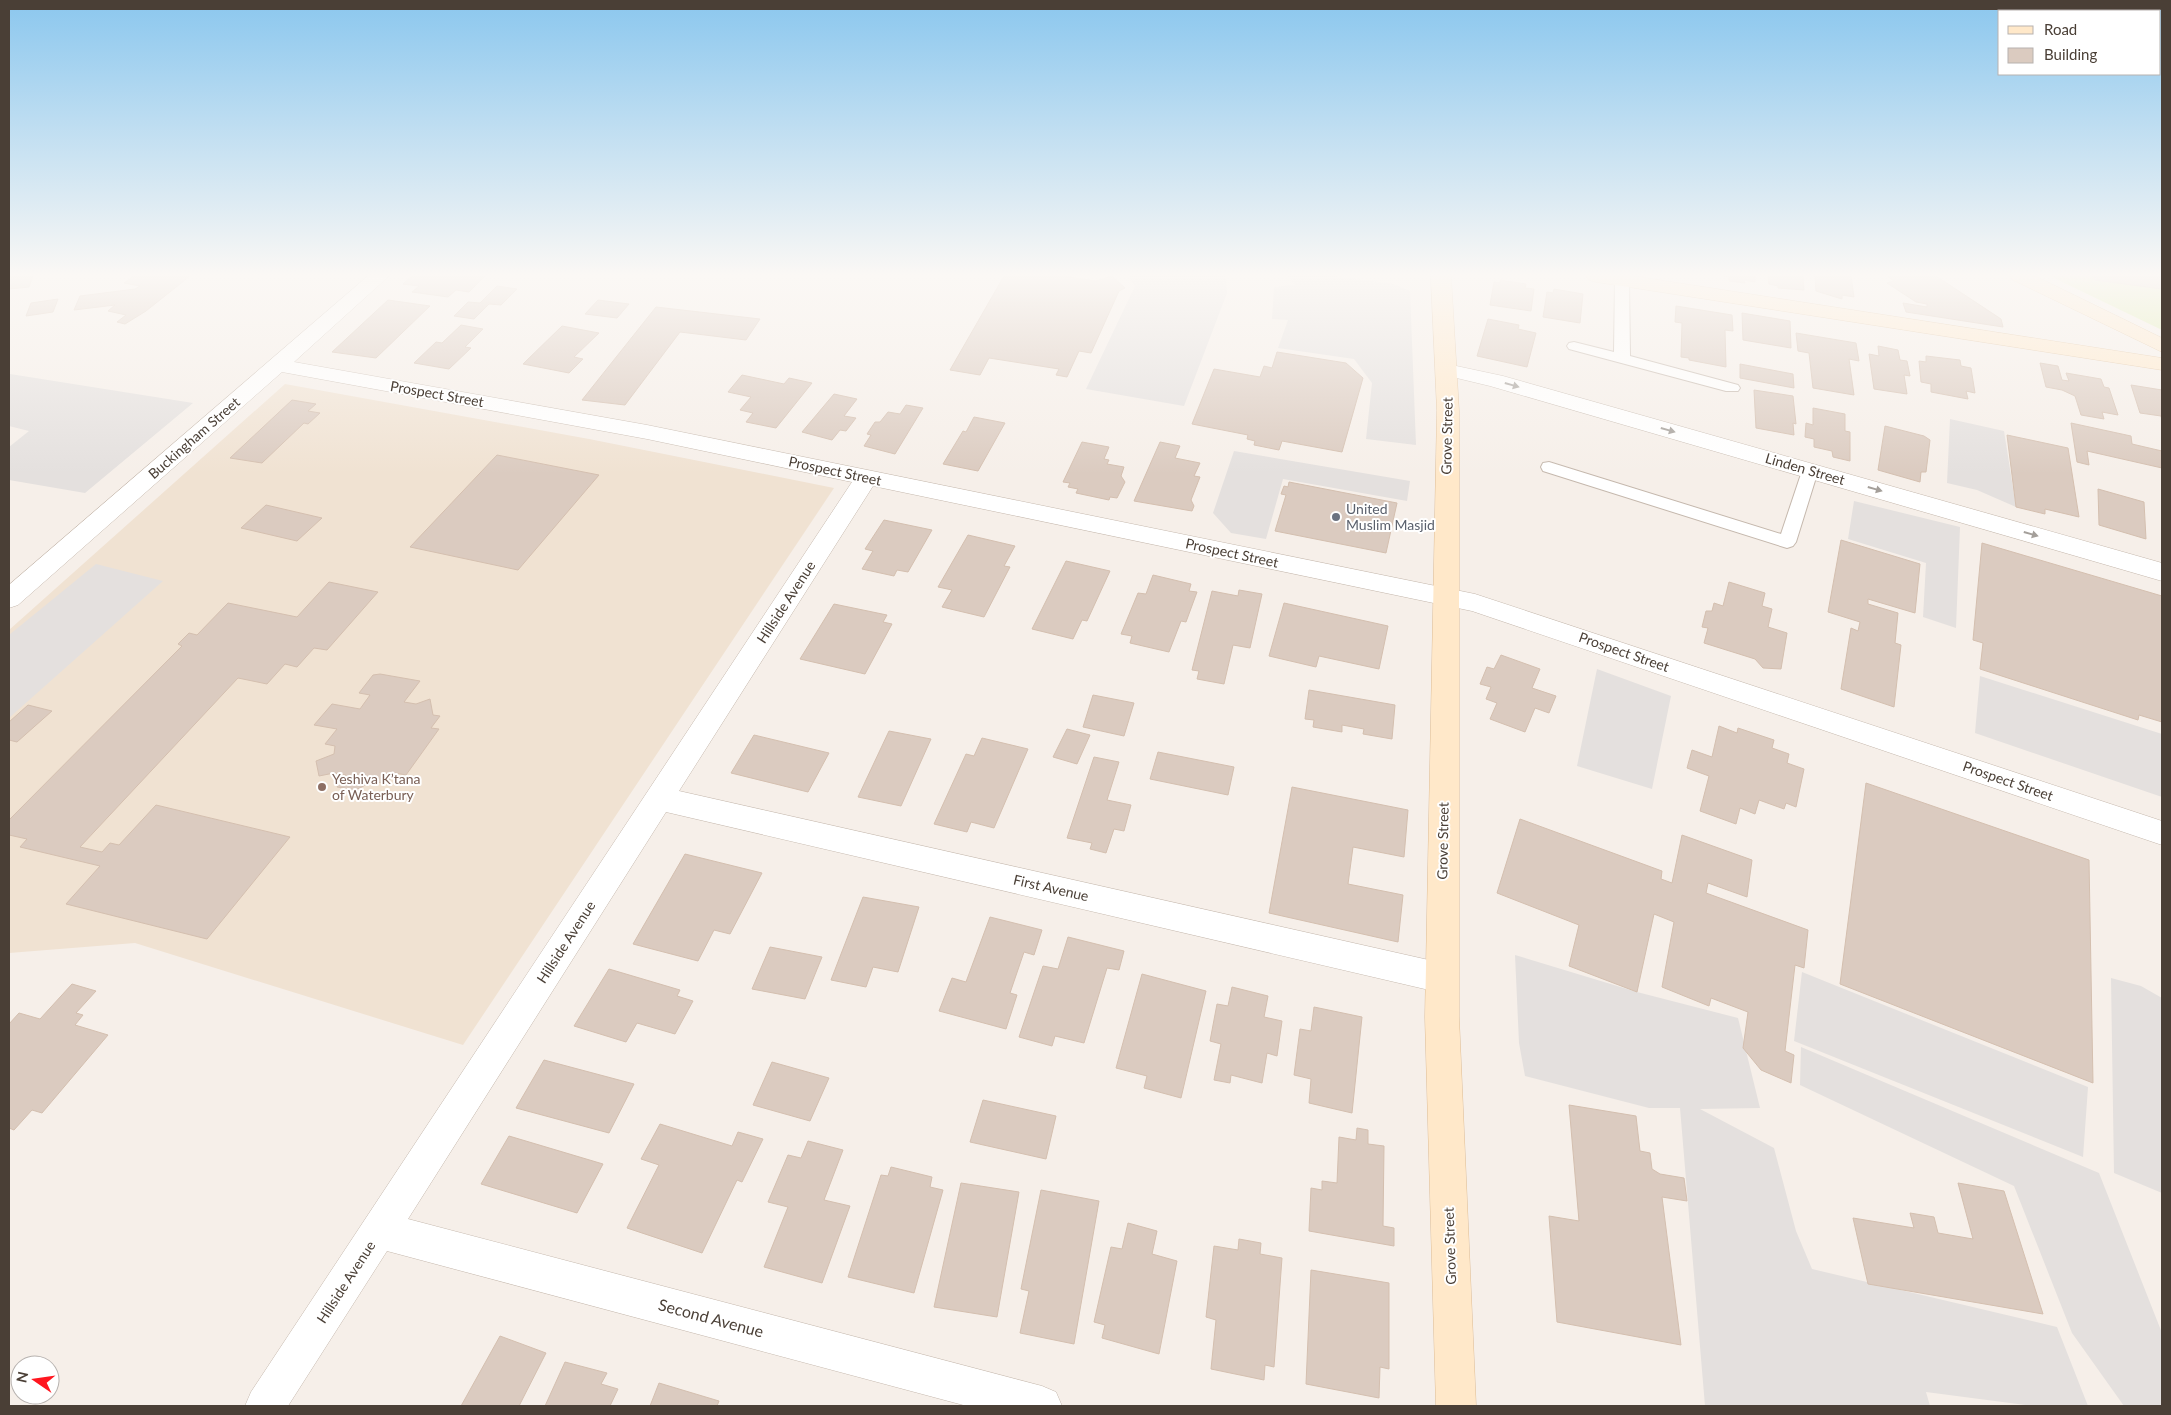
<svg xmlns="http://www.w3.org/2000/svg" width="2171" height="1415" font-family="Lato,sans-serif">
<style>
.education{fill:#f0e2d2}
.green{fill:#ddedae}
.parking{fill:#e4e0de}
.building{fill:#dbcbc0;stroke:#d4bfaf}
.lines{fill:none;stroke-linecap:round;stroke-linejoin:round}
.service-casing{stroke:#c5b8ad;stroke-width:2}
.minor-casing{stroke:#c5b8ad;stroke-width:1}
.secondary-casing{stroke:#ddbd97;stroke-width:1}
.service{fill:#fff;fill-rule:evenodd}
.minor{fill:#fff;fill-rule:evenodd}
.secondary{fill:#ffe8c9;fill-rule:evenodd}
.oneway{fill:#a49f9a}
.worship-dot{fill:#6b7280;stroke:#fff;stroke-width:2}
.education-dot{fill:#8d6e63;stroke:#fff;stroke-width:2}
.labels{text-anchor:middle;stroke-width:4;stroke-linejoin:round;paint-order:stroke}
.street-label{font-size:14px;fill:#4a3f36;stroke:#fff}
.worship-label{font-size:14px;fill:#5b616d;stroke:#fff;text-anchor:start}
.education-label{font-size:14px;fill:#785e54;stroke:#fff;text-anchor:start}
.near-street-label{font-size:16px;fill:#4a3f36;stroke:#fff}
</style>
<rect width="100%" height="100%" fill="#f6efe9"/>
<path class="education" d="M285 384 589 439 834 488 463 1045 135 943 9 953V630Z"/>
<path class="green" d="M2050 276H2162V330Z"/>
<path class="parking" d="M1128 276H1226L1227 293 1184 406 1086 389 1135 286Z
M1288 276H1334L1393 284 1410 291 1416 445 1366 439 1372 383 1354 359 1278 348 1288 320 1272 319 1274 287 1294 285Z
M10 374 193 403 85 493 9 480V447L29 431 9 426Z
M1950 419 2004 431 2016 507 1977 490 1947 483Z
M1234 451 1410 481 1407 501 1283 479 1266 539 1231 533 1213 513Z
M1854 501 1960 527 1956 628 1923 617 1926 563 1848 539Z
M96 564 163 581 9 718V635Z
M1597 669 1671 696 1652 789 1577 766Z
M1980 676 2162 734V797L1975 733Z
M1515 955 1637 992 1738 1018 1760 1108 1700 1109 1774 1148 1796 1231 1812 1269 2057 1327 2088 1406H2033L1926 1392 1930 1406H1705L1680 1108H1649L1525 1076 1519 1043Z
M1802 972 2088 1087 2083 1157 1794 1041Z
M2111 978 2141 986 2162 998V1193L2114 1173Z
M1801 1047 2099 1173 2162 1333V1406H2124L2072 1333 2014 1186 1800 1085Z"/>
<path class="building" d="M9 276H33L29 287 9 289Z
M134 276H190L146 311 125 324 117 322 126 315 108 311 115 305 74 310 80 296 135 289 140 286 124 283Z
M412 276H485L469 292 456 290 448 297 412 292 419 286 403 284Z
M1004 276H1062L1096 281 1112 276 1125 288 1119 291 1091 353 1079 351 1067 377 1056 375 1059 369 989 358 980 375 950 370Z
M1723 276H1755V282L1744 280 1745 283 1729 281V277Z
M1768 276H1803L1804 290 1778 288V286L1769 284Z
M1815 276H1851L1854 297 1842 295V299L1816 291Z
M1887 276H1936L2001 319 2003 327 1906 312 1903 303 1927 307V304L1916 302 1887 283 1894 281Z
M2093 276H2162V289L2095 280Z
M1500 280 1526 284 1525 288 1534 289 1531 311 1490 305 1494 282 1500 283Z
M497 286 517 289 501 305 489 304 474 319 454 316 468 302 480 303Z
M1554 289 1583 294 1580 323 1543 317 1547 292 1553 293Z
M58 299 53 312 26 316 31 303Z
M388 300 430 306 376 358 332 352Z
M598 300 629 304 617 318 585 314Z
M1676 306 1732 315 1733 331 1725 330 1726 367 1689 360V358L1681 357 1682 323 1675 322Z
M656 307 760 319 746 340 680 332 625 405 582 400Z
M1742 313 1790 321 1791 348 1743 340Z
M1488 319 1519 325 1518 329 1536 333 1527 367 1477 356Z
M461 325 483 329 465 347 471 348 449 369 414 363 436 342 442 343Z
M562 326 599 333 574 357 583 359 569 373 523 364Z
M1796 333 1856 343 1859 361 1849 359 1854 395 1813 388 1809 353 1798 351Z
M1878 346 1898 350 1900 360 1907 361 1910 376 1904 375 1907 394 1874 389 1869 354 1879 356Z
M1277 352 1346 363 1363 378 1342 452 1282 441 1279 450 1254 445 1255 441 1247 439 1248 435 1192 424 1214 369 1260 377 1264 366 1272 368Z
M1926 356 1960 360 1961 366 1971 368 1975 393 1966 391 1968 399 1931 392V384L1921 382 1919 361 1926 362Z
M2040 363 2058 366 2062 380 2069 381 2066 373 2101 379 2104 387 2109 388 2118 415 2102 412 2104 419 2081 415 2075 396 2062 390 2046 387Z
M1740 364 1793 374 1794 388 1740 378Z
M742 375 784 384 789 378 812 383 776 428 746 422 753 413 740 410 751 397 728 392Z
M2131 385 2162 390V420L2161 416 2140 413Z
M1754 390 1793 396 1796 424 1793 423 1794 435 1756 428Z
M834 394 857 399 844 416 856 418 846 431 840 430 832 440 802 432Z
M292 400 316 404 308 411 320 413 308 424 304 423 262 463 230 458Z
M906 405 923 408 895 454 864 446 871 435 867 434 875 422H880L888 412 900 414Z
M1813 408 1845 414V431L1850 432V461L1833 457 1832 451 1814 447V439L1805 437 1806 423 1813 425Z
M974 417 1005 423 978 471 943 464 963 431 966 432Z
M2071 423 2131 436 2132 444 2162 451V468L2087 451 2089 465 2077 462Z
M1885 426 1924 436 1930 440 1926 472H1921L1920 482 1878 470Z
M2007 435 2068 448 2079 517 2045 509V514L2016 507Z
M1082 442 1109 447 1104 459 1109 460 1107 464 1124 467 1121 476 1125 482 1117 498 1110 497 1109 500 1076 493 1078 489 1068 487 1070 483 1063 482Z
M1160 442 1180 446 1175 458 1200 463 1194 476 1200 477 1191 500 1194 506 1192 511 1134 501Z
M497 455 599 475 518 570 410 547Z
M1289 482 1397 503 1386 553 1275 531 1286 495 1281 494 1284 486 1288 487Z
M2098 489 2144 502 2146 539 2099 525Z
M266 505 322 518 297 541 241 528Z
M884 520 932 530 908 572 897 570 894 576 862 569 873 551 865 549Z
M968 535 1015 546 1004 566 1010 567 984 617 942 607 952 590 938 587Z
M1841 540 1920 564 1915 613 1868 599V604L1898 613 1895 643 1901 645 1894 707 1841 689 1851 628 1858 631 1860 622 1828 612Z
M1982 543 2162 596V722L2139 715 2138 720 1980 669 1983 643 1973 640Z
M1066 561 1110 571 1087 621 1082 620 1073 639 1032 629Z
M1153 575 1191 584 1189 591 1197 592 1186 622 1181 621 1169 652 1130 643 1132 636 1121 634 1138 593 1146 594Z
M329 582 378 592 327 650 314 648 297 667 285 664 267 684 238 678 80 847 102 852 110 843 119 845 156 805 290 837 207 939 66 904 100 866 20 847 27 839 9 835V820L182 646 178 644 189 633 197 635 228 603 297 617Z
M1729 582 1765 593 1762 606 1772 609 1768 627 1787 633 1781 669 1763 668 1755 659 1704 643 1708 628 1702 627 1706 611H1712L1714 603 1723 606Z
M1239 590 1262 594 1250 648 1233 645 1224 684 1197 679 1199 671 1192 670 1212 591 1238 596Z
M1284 603 1388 626 1379 669 1319 656 1316 667 1269 656Z
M834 604 887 615 883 622 892 624 865 674 800 659Z
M1501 655 1540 669 1532 688 1556 696 1549 713 1535 708 1525 732 1490 719 1497 703 1486 699 1491 687 1480 684 1487 667 1494 669Z
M380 674 420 681 404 702 416 704 430 699 433 715 440 716 431 728 439 729 406 775 395 773 386 784 373 781 356 790 337 787 346 775 334 773 319 776 316 761 334 754 335 746 325 744 337 729 314 725 332 704 360 709 370 695 359 693 373 675Z
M1309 690 1395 705 1392 739 1363 734 1364 729 1342 725V732L1313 727 1314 720 1305 719Z
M1093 695 1134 703 1124 736 1083 727Z
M28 705 52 711 17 742 9 740V722Z
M1719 726 1737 733 1738 728 1774 740 1772 748 1789 754 1787 763 1804 769 1796 807 1786 803 1784 809 1759 800 1755 814 1740 808 1736 824 1700 811 1709 776 1687 768 1692 750 1712 757Z
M1067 729 1090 735 1077 764 1053 757Z
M889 731 931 739 901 806 858 797Z
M754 735 829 753 808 792 731 773Z
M982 738 1028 749 994 828 971 822 967 832 934 824 966 754 974 756Z
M1158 752 1234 767 1228 795 1150 779Z
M1094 757 1119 762 1107 800 1131 805 1124 831 1114 829 1106 853 1090 849 1092 843 1067 838Z
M1866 783 2089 860 2093 1083 1840 984Z
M1292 787 1408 810 1404 857 1353 847 1348 884 1403 895 1398 942 1269 913Z
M1520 819 1662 871 1661 879 1672 883 1682 835 1752 860 1747 897 1708 883 1706 893 1808 930 1804 968 1795 965 1785 1051 1794 1055 1791 1083 1761 1070 1743 1048 1748 1012 1711 998 1709 1006 1662 987 1674 922 1654 914 1637 992 1569 966 1579 925 1497 893Z
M685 854 762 873 730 934 714 930 698 961 633 944Z
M863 897 919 907 898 972 873 967 866 987 831 980Z
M990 917 1042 930 1034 955 1024 952 1010 993 1017 995 1006 1029 939 1011 952 978 966 982Z
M1068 937 1124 951 1119 970 1107 968 1084 1043 1055 1036 1052 1046 1019 1037 1043 966 1058 969Z
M770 947 822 957 805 999 752 989Z
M609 969 680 990 677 996 693 1001 675 1034 637 1023 626 1042 574 1026Z
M1142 974 1206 991 1181 1098 1144 1088 1147 1076 1116 1068Z
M72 984 96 991 76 1013 83 1015 75 1025 108 1035 42 1113 32 1110 14 1130 9 1128V1024L19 1013 40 1019Z
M1232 987 1268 996 1264 1017 1282 1021 1277 1056 1267 1053 1262 1083 1231 1075 1230 1083 1214 1080 1221 1044 1210 1041 1217 1004 1228 1006Z
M1314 1007 1362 1017 1352 1113 1309 1103 1311 1079 1294 1075 1300 1029 1311 1031Z
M544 1060 634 1084 609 1133 516 1108Z
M772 1062 829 1078 810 1121 753 1105Z
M983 1100 1056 1116 1046 1159 970 1142Z
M1569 1105 1636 1116 1640 1151 1650 1153 1652 1169 1660 1174 1684 1178 1687 1201 1662 1197 1681 1345 1557 1322 1549 1216 1579 1221Z
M660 1124 732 1146 738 1132 763 1139 742 1182 737 1180 702 1253 627 1228 659 1165 641 1159Z
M1357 1128 1368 1130V1144L1384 1146 1383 1226 1394 1228V1246L1309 1231 1311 1188 1322 1190V1181L1337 1183 1339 1137 1356 1140Z
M509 1136 603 1164 577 1213 481 1184Z
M808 1141 843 1150 824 1200 850 1206 822 1283 764 1267 788 1207 768 1202 788 1155 801 1158Z
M891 1167 932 1177 930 1187 943 1190 914 1293 848 1277 881 1175 888 1176Z
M961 1183 1019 1192 997 1317 934 1307Z
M1958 1183 2004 1191 2043 1314 1868 1284 1853 1218 1914 1228 1910 1213 1934 1217 1938 1233 1973 1239Z
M1041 1190 1099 1201 1074 1344 1020 1333 1029 1291 1021 1289Z
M1128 1223 1157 1231 1152 1254 1177 1261 1159 1354 1102 1338 1105 1325 1094 1322 1111 1247 1122 1249Z
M1239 1239 1261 1243 1260 1254 1282 1258 1274 1367 1265 1365 1264 1380 1211 1369 1216 1320 1206 1317 1214 1246 1238 1250Z
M1311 1270 1389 1283V1369L1380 1367 1379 1398 1306 1384Z
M500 1336 546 1353 519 1406H461Z
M565 1362 607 1373 601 1384 618 1389 610 1406H545Z
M659 1383 719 1401 717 1406H650Z"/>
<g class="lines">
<g class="service-casing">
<path id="service" d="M1623 276 1629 280 1630 356 1738 385 1740 388 1738 391H1726L1569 349 1567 346 1569 343 1574 342 1614 352 1615 280Z
M1549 462 1781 534 1802 471 1804 467H1816L1818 471 1796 542 1793 546 1787 548 1543 471 1541 467 1543 463Z"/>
</g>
<g class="minor-casing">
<path id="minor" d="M368 276H389L294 362 647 425 1475 594 2162 821V845L1472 611 873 486 679 791 1442 963 1454 967 1458 978 1454 989 1442 993 666 812 408 1219 1042 1386 1056 1392 1062 1406H967L387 1251 288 1406H245L251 1392 852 482 647 439 282 372 18 605 9 608V585Z
M1447 364 1503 376 2162 563V581L1490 386 1440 374 1436 370 1440 366Z"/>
</g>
<g class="secondary-casing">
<path id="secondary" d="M1431 276H1451L1459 411V1017L1476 1406H1436L1425 1017 1437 411Z
M1586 276H1633L2162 358V370L1596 282 1589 280Z
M2010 276H2035L2162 338V352L2013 280Z"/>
</g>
<use href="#service" class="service"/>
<use href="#minor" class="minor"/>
<use href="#secondary" class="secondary"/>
</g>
<defs><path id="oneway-solid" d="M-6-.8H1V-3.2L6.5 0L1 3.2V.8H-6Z" transform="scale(1.25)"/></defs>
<g class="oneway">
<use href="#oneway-solid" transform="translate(1512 385) rotate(16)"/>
<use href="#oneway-solid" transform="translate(1668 430) rotate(16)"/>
<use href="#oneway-solid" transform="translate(1875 489) rotate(16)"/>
<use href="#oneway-solid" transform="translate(2031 534) rotate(16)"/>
</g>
<linearGradient id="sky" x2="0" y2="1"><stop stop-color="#8bc7ee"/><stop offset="0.58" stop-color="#fbf8f5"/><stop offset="1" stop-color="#fbf8f5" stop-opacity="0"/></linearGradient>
<rect width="2171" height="474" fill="url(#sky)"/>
<circle class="worship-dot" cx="1336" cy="517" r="5"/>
<circle class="education-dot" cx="322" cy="787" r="5"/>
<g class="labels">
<g class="street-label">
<text transform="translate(437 394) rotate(10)" y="5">Prospect Street</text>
<text transform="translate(1447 436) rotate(-89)" y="5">Grove Street</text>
<text transform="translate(194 438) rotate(-41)" y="5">Buckingham Street</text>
<text transform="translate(1805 469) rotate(16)" y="5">Linden Street</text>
<text transform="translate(835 471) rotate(12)" y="5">Prospect Street</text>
<text transform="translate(1232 553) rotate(12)" y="5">Prospect Street</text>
<text transform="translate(786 602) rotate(-57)" y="5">Hillside Avenue</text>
<text transform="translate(1624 652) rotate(19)" y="5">Prospect Street</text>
<text transform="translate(2008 781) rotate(19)" y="5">Prospect Street</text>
<text transform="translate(1443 841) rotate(-89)" y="5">Grove Street</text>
<text transform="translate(1051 888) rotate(13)" y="5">First Avenue</text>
<text transform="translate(566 942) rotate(-57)" y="5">Hillside Avenue</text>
<text transform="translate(1450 1246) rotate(-92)" y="5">Grove Street</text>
<text transform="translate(346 1282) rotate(-57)" y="5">Hillside Avenue</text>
</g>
<g class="worship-label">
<text x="1346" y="514">United<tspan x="1346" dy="16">Muslim Masjid</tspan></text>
</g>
<g class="education-label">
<text x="332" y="784">Yeshiva K’tana<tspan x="332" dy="16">of Waterbury</tspan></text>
</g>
<g class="near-street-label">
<text transform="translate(711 1318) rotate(15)" y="6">Second Avenue</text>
</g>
</g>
<rect width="2171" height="1415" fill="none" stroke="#4a3f36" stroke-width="20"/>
<rect x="1998" y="10" width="162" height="65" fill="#ffffff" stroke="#b7b2af"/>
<rect x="2008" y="26" width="25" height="8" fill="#ffe8c9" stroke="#b7b2af"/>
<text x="2044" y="35" font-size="15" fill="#4a3f36">Road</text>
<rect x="2008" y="48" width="25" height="15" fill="#dbcbc0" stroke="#b7b2af"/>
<text x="2044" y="60" font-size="15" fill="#4a3f36">Building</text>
<g transform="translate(35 1380) rotate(283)"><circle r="24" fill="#ffffff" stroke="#b7b2af"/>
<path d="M0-4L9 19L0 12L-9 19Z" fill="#ff161f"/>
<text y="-8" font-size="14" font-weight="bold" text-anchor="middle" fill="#4a3f36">N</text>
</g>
</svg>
